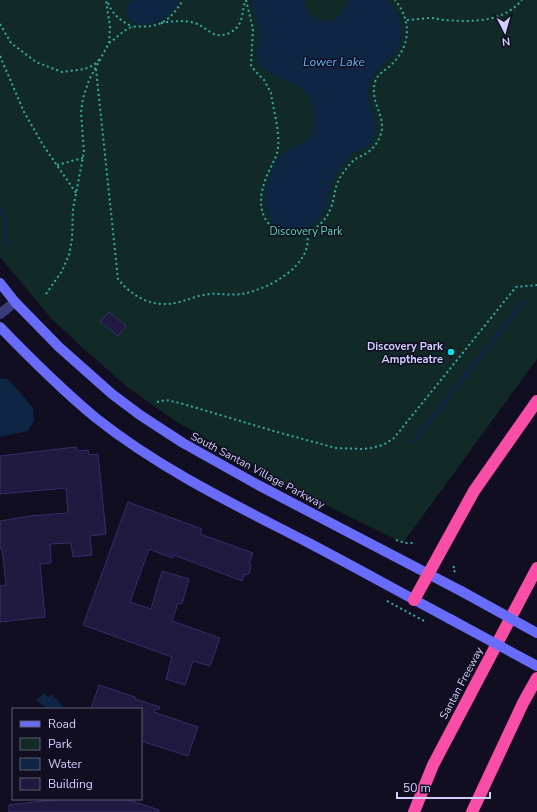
<svg xmlns="http://www.w3.org/2000/svg" width="537" height="812" font-family="'Nunito Sans',sans-serif">
<style>
.green{fill:#112a28}
.water{fill:#0e2544}
.lines{fill:none;stroke-linecap:round;stroke-linejoin:round}
.stream{stroke:#0e2544;stroke-width:3.5}
.building{fill:#201a40;stroke:#372d6b}
.path{stroke:#32ada0;stroke-width:2;stroke-dasharray:2 3;stroke-linecap:butt}
.tertiary{stroke:#3a3b7d;stroke-width:10}
.secondary{stroke:#696cf9;stroke-width:10}
.motorway{stroke:#f84ea8;stroke-width:12}
.secondary-bridge{stroke:#696cf9;stroke-width:10}
.poi-dot{fill:#09e2ef;stroke:#100e20;stroke-width:1.5}
.labels{text-anchor:middle;stroke-width:3;stroke-linejoin:round;paint-order:stroke}
.park-label{font-size:11px;fill:#5edab5;stroke:#100e20}
.poi-label{font-size:11px;font-weight:bold;fill:#d2cefd;stroke:#100e20;text-anchor:end}
.street-label{font-size:11px;fill:#d2cefd;stroke:#100e20}
.water-label{font-size:12px;font-style:italic;fill:#61b9f9;stroke:#100e20}
</style>
<rect width="100%" height="100%" fill="#100e20"/>
<path class="green" d="M0 0H537V359L403 543 310 497 177 422 126 386 83 348 51 318 0 257Z"/>
<path class="water" d="M131 0H179C173 14 161 22 146 24 142 24 137 25 133 23 131 21 128 18 126 16L127 8Z
M251 0H304C307 11 312 20 324 21 327 21 331 21 333 20 341 16 345 7 349 0H386C391 4 397 10 399 16 403 26 402 46 394 54 384 65 372 71 369 87 364 107 384 118 373 140 369 148 361 149 354 153 349 157 344 164 340 169 334 177 330 185 329 194 329 198 329 202 327 206 326 209 323 214 321 217 319 220 315 221 313 225 304 228 289 232 280 228 262 218 263 196 269 179 271 172 273 163 279 157 292 144 311 148 314 123 315 109 311 93 298 86 296 84 293 84 290 82 287 81 285 79 282 78 273 74 264 73 259 64 254 54 261 42 260 31 259 20 251 13 251 0Z
M0 378 8 379 33 408 34 421 28 431 0 437Z
M44 693 48 697 52 694 65 709H43L45 707 36 700Z"/>
<g class="lines">
<path class="stream" d="M0 209 4 216 7 244
M414 441 524 301"/>
</g>
<path class="building" d="M109 312 126 326 118 336 100 322Z
M76 447 77 451 88 450 89 455 98 454 106 534 90 536 92 555 73 557 71 543 50 544 51 563 40 564 45 617 0 622V586L6 585 2 549H0V521L30 516 68 513 66 488 0 494V456Z
M128 502 202 529 200 534 253 553 249 564 251 565 249 574 244 575 242 581 174 555 172 558 149 549 130 602 151 609 162 571 189 579 182 604 178 603 172 621 220 638 210 666 193 661 185 685 166 679 172 657 83 625Z
M99 685 135 697V699L160 707 159 709H155L154 712 198 727 188 756 141 741V709H91Z
M61 799H126L159 810V812H9V805Z"/>
<g class="lines">
<path class="path" d="M246 0 253 29 251 65 255 71 264 80 271 93C273 108 280 132 278 147 278 154 274 160 271 167 262 184 254 210 271 226 277 232 286 236 295 235 311 234 324 224 330 210 336 196 333 187 343 173 346 169 349 165 353 161 357 157 363 156 368 152 375 148 381 137 382 129 383 111 370 102 375 82 378 73 385 71 391 65 411 46 412 21 395 0
M108 3C113 15 121 21 133 27
M407 20C415 20 424 18 432 18 436 18 440 20 444 20 472 22 502 23 522 0
M161 23C173 21 184 20 195 23 203 26 207 31 214 34 224 38 238 31 241 20 243 14 243 8 245 2
M0 24 11 43 36 62 62 72 85 69 94 65 100 59
M109 43C117 38 123 30 132 27 138 26 145 27 151 26 166 24 175 13 183 0
M0 56 24 112 43 145 76 193
M96 69 118 279C129 293 144 303 162 304 177 305 189 298 203 295 216 292 229 296 242 294 269 289 314 265 307 233
M57 165 83 158
M46 294 62 271 69 255 72 239 73 209 84 152 81 112 83 98 89 80 109 43 110 27 106 0
M157 402 166 400 180 403 277 432 336 448 363 449 371 448 383 445 394 438 516 287 537 285
M396 540 405 543H412L413 546
M454 566 453 570 457 573
M387 601 426 622"/>
<path class="tertiary" d="M0 314 15 302"/>
<path class="secondary" d="M0 283 15 302 59 347 112 394 140 415 183 443 258 485 461 591
M0 327C31 359 62 390 96 418 160 469 235 505 307 542 355 567 403 594 450 619"/>
<path class="motorway" d="M414 600 474 491 537 401
M414 812 433 765 537 568
M472 812 523 703 537 678"/>
<path class="secondary-bridge" d="M461 591 537 633
M450 619 537 666"/>
</g>
<circle class="poi-dot" cx="451" cy="352" r="4"/>
<g class="labels">
<g class="park-label">
<text x="306" y="235">Discovery Park</text>
</g>
<g class="poi-label">
<text x="443" y="350">Discovery Park<tspan x="443" dy="13">Amptheatre</tspan></text>
</g>
<g class="street-label">
<text transform="translate(258 470) rotate(28)" y="4">South Santan Village Parkway</text>
<text transform="translate(461 683) rotate(-62)" y="4">Santan Freeway</text>
</g>
<g class="water-label">
<text x="334" y="66">Lower Lake</text>
</g>
</g>
<rect x="12" y="708" width="130" height="92" fill="#100e20" stroke="#5e5b78"/>
<rect x="20" y="721" width="20" height="6" fill="#696cf9" stroke="#5e5b78"/>
<text x="48" y="728" font-size="12" fill="#d2cefd">Road</text>
<rect x="20" y="738" width="20" height="12" fill="#112a28" stroke="#5e5b78"/>
<text x="48" y="748" font-size="12" fill="#d2cefd">Park</text>
<rect x="20" y="758" width="20" height="12" fill="#0e2544" stroke="#5e5b78"/>
<text x="48" y="768" font-size="12" fill="#d2cefd">Water</text>
<rect x="20" y="778" width="20" height="12" fill="#201a40" stroke="#5e5b78"/>
<text x="48" y="788" font-size="12" fill="#d2cefd">Building</text>
<g transform="translate(505 32) rotate(174)" stroke="#100e20" stroke-width="3" paint-order="stroke">
<path d="M0-3L7 15L0 10L-7 15Z" fill="#d2cefd"/>
<text y="-6" font-size="11" font-weight="bold" text-anchor="middle" fill="#d2cefd">N</text>
</g>
<path d="M397 792v6h93v-6" fill="none" stroke="#d2cefd" stroke-width="2"/>
<text x="403" y="792" font-size="12" fill="#d2cefd" stroke="#100e20" stroke-width="3" paint-order="stroke">50 m</text>
</svg>
